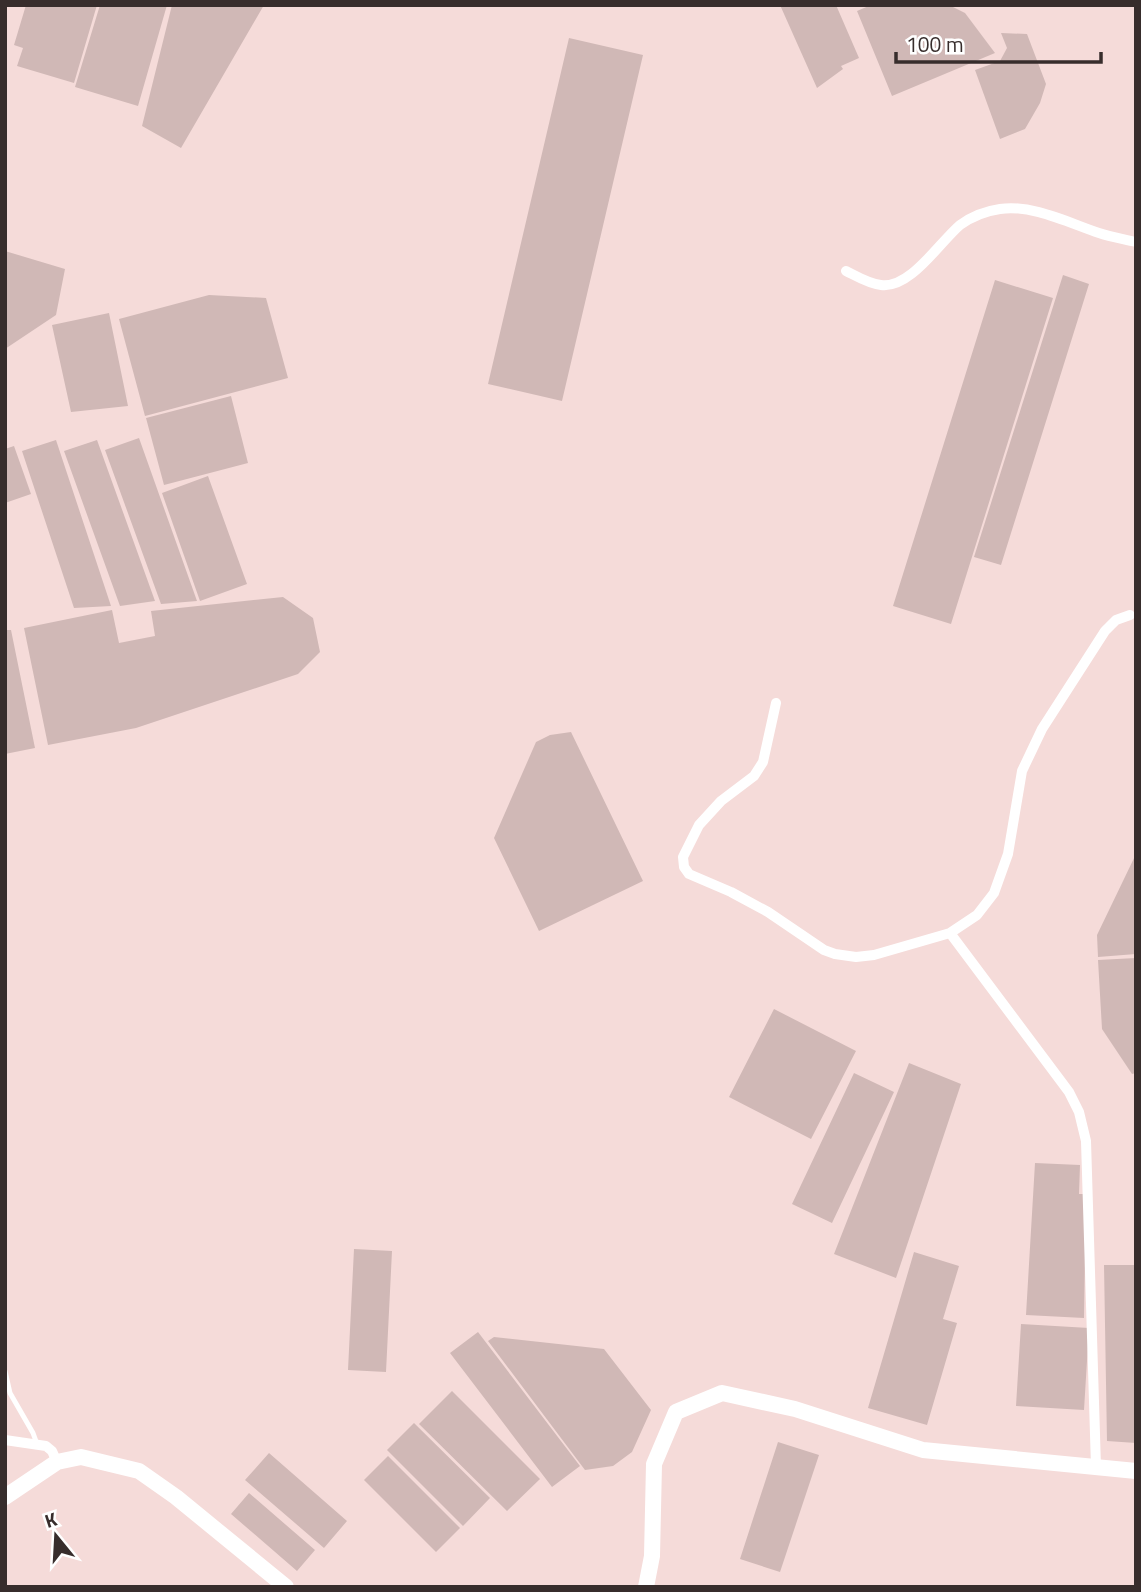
<svg xmlns="http://www.w3.org/2000/svg" width="1141" height="1592" font-family="'Titillium Web',sans-serif">
<style>
.building{fill:#d0b8b6}
.lines{fill:none;stroke-linecap:round;stroke-linejoin:round}
.lane{stroke:#fff;stroke-width:5}
.street{stroke:#fff;stroke-width:10}
.secondary{stroke:#fff;stroke-width:16}
</style>
<rect width="100%" height="100%" fill="#f5dbd9"/>
<path class="building" d="M26 5H97L74 83 17 66 23 48 14 45Z
M100 5H167L138 106 75 87Z
M172 5H264L181 148 142 126Z
M780 5H836L859 58 841 66 843 69 817 88Z
M871 5H949L965 13 995 53 892 96 857 11Z
M1001 33 1027 34 1046 84 1040 103 1025 129 1000 139 975 70 1000 61 1007 48Z
M569 38 643 55 562 401 488 384Z
M5 251 65 269 56 315 5 349Z
M1063 275 1089 284 1001 565 974 557Z
M995 280 1053 298 951 624 893 606Z
M209 295 266 298 288 378 145 416 119 319Z
M109 313 128 406 71 412 52 325Z
M231 396 248 463 164 485 146 418Z
M139 438 197 601 161 604 105 450Z
M56 440 111 606 74 608 22 451Z
M97 440 155 601 120 606 64 451Z
M14 446 31 494 5 503V449Z
M208 476 247 584 200 601 162 493Z
M283 597 313 618 320 652 298 674 136 728 48 745 24 628 112 610 119 643 155 636 151 611Z
M5 630H11L35 748 5 754Z
M571 732 643 881 539 931 494 838 536 742 550 735Z
M1136 854V954L1098 957 1097 935Z
M1136 958V1073L1132 1074 1102 1029 1098 960Z
M774 1009 856 1051 811 1139 729 1097Z
M909 1063 961 1084 896 1278 834 1254Z
M854 1073 894 1092 832 1223 792 1204Z
M1035 1163 1080 1165 1079 1194H1086L1084 1318 1026 1315Z
M354 1249 392 1251 386 1372 348 1370Z
M914 1252 959 1266 943 1319 957 1323 927 1425 868 1408Z
M1104 1265H1136V1443L1107 1441Z
M1021 1324 1089 1328 1084 1410 1016 1406Z
M478 1332 580 1466 552 1487 450 1353Z
M494 1337 604 1349 651 1410 632 1452 613 1466 585 1470 488 1341Z
M452 1391 540 1479 507 1511 419 1424Z
M414 1423 490 1498 463 1526 387 1450Z
M778 1442 819 1455 780 1572 740 1559Z
M269 1453 347 1521 324 1548 245 1480Z
M388 1456 460 1528 436 1552 364 1480Z
M249 1493 315 1550 297 1571 231 1514Z"/>
<g class="lines">
<path class="lane" d="M5 1371 10 1393 33 1433 37 1444"/>
<path class="street" d="M846 271C856 276 869 284 881 285 910 289 939 243 960 225 971 217 986 211 1000 209 1032 204 1069 223 1099 233 1111 237 1124 239 1136 242
M776 703 763 762 754 776 721 801 699 825 683 857 684 867 689 874 731 892 768 912 824 950 835 954 856 957 874 955 950 933 977 915 994 893 1008 854 1022 771 1042 729 1105 631 1116 620 1130 615
M950 933 1069 1092 1079 1112 1086 1141 1096 1467
M5 1440 46 1446 52 1451 57 1462"/>
<path class="secondary" d="M5 1497 57 1462 81 1457 139 1471 176 1497 286 1587
M646 1587 652 1556 654 1464 676 1412 722 1393 795 1409 923 1450 1136 1471"/>
</g>
<rect width="1141" height="1592" fill="none" stroke="#372d2c" stroke-width="14"/>
<g transform="translate(56 1536) rotate(342)" stroke="#ffffff" stroke-width="5" paint-order="stroke">
<path d="M0-5L12 26L0 18L-12 26Z" fill="#372d2c"/>
<text y="-10" font-size="19" font-weight="bold" text-anchor="middle" fill="#372d2c">K</text>
</g>
<path d="M896 52v10h205v-10" fill="none" stroke="#372d2c" stroke-width="3.5"/>
<text x="906" y="52" font-size="21" fill="#372d2c" stroke="#ffffff" stroke-width="5" paint-order="stroke">100 m</text>
</svg>
